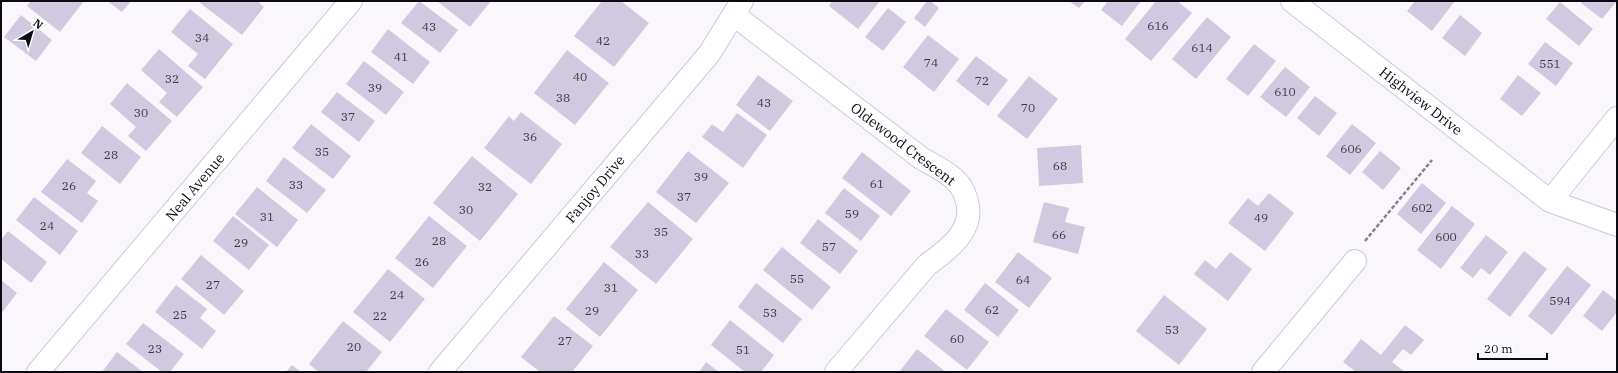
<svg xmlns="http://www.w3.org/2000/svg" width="1618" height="373" font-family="'IBM Plex Serif',serif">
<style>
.building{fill:#d1c9df}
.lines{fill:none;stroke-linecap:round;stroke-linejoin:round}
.minor-casing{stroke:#cfc7de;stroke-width:24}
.path{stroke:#86848a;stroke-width:2.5;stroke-dasharray:4 2;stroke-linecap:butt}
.minor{stroke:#fff;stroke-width:22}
.labels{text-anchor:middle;stroke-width:4;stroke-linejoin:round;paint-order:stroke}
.number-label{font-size:12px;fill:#3d3a44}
.street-label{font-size:14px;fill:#0c0a11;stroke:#fff}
</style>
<rect width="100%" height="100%" fill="#f9f7fc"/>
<path class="building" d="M31 1H84L60 32 27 6Z
M107 1H131L122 12Z
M202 1H257L264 7 242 35 200 3Z
M419 1 458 30 440 53 401 23Z
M437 1H491L470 27Z
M602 1H621L649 23 614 67 574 36Z
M832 1H880L858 29 829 6Z
M927 1H930L939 8 925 27 914 18Z
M1069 1H1085L1079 8Z
M1108 1H1141L1122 26 1101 10Z
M1156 1H1177L1192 13 1151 61 1125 39Z
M1415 1H1455L1432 31 1407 11Z
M1582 1H1617L1602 19 1581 3Z
M1560 2 1593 29 1579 46 1546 19Z
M888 8 906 22 883 51 865 37Z
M190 9 233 44 205 79 188 66 198 54 171 32Z
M21 15 52 40 36 61 4 37Z
M1460 15 1482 33 1465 56 1442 38Z
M1207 17 1231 37 1196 79 1172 59Z
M388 29 430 62 413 84 371 52Z
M928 35 959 59 934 92 903 67Z
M1545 42 1573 63 1556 86 1528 64Z
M1254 44 1276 61 1248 96 1226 79Z
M159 49 203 87 177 117 159 102 167 93 141 70Z
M567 50 609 83 575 125 534 93Z
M976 56 1008 80 988 106 956 81Z
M364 61 404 92 386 115 346 84Z
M1285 67 1310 87 1286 117 1260 97Z
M758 75 793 101 770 131 736 105Z
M1518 75 1541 93 1522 116 1500 99Z
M1029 76 1058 99 1027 139 997 116Z
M127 83 172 121 146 151 128 136 136 127 110 104Z
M337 92 375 121 359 142 321 112Z
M1315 96 1337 113 1319 136 1297 118Z
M521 112 562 144 531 184 484 148 509 116 514 121Z
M737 113 767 135 743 168 702 137 712 124 723 132Z
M311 124 351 156 333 179 292 148Z
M1352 124 1376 143 1350 175 1326 156Z
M102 126 141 157 120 184 81 153Z
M1081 145 1083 183 1039 186 1037 148Z
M688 151 729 183 696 223 656 192Z
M1380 151 1401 168 1383 190 1362 172Z
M862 152 911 191 891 216 842 178Z
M472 156 518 194 480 241 433 203Z
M284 157 326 190 307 213 266 181Z
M67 159 96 181 87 193 98 201 82 223 41 192Z
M1422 183 1446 203 1421 234 1397 214Z
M257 187 298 220 277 247 235 214Z
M844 188 880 216 861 241 825 213Z
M1269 193 1294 213 1265 251 1228 223 1248 198 1258 206Z
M34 197 78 231 60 255 16 220Z
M648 202 693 239 656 284 610 247Z
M1044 202 1069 208 1065 222 1085 227 1078 254 1033 242Z
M1452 206 1475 224 1441 269 1417 250Z
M233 216 269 245 249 270 213 241Z
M429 216 467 246 433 288 395 258Z
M818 219 858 251 840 274 800 243Z
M8 231 47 262 31 283 1 259V240Z
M1486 235 1508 252 1490 275 1481 268 1473 278 1460 268Z
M782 247 831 287 812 310 763 270Z
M1524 251 1547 269 1510 317 1487 299Z
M1018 252 1052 278 1029 308 995 282Z
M1230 252 1252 269 1228 301 1194 274 1205 260 1216 269Z
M201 255 244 291 224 315 181 279Z
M604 262 638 290 600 337 566 309Z
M1567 266 1591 285 1552 335 1528 316Z
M388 269 425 299 390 342 353 312Z
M1 280 17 293 1 314Z
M756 283 802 319 783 343 738 307Z
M985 283 1019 310 998 337 964 310Z
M176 285 207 309 200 318 216 331 202 349 155 312Z
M1603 290 1617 301V312L1602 331 1583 316Z
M1164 295 1207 329 1179 365 1136 331Z
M946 309 989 342 967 370 924 336Z
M554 316 593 346 572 372H540L521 357Z
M730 320 774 355 761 372H745L711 345Z
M343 321 382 352 366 372H319L309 364Z
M143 323 184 354 170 372H162L126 344Z
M1405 325 1424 340 1411 355 1403 349 1392 362 1405 372H1356L1343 362 1361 339 1381 355Z
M917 349 946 372H899Z
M117 352 143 372H102Z
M706 362 719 372H699Z
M292 365 301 372H286Z"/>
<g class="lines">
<g class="minor-casing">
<path id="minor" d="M1292 1 1550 201 1617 118
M734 15 921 158C931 164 944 170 953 178 959 183 964 191 966 198 977 229 949 249 927 265L836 372
M1550 201 1617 225
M38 372 351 1
M440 372 709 54 742 1
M1263 372 1355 261"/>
</g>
<path class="path" d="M1365 241 1432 160"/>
<use href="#minor" class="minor"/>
</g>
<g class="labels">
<g class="number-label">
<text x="1158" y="30">616</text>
<text x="429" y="31">43</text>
<text x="202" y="42">34</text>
<text x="603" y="45">42</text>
<text x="1202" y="52">614</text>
<text x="401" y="61">41</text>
<text x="931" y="67">74</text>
<text x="1550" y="68">551</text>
<text x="580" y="81">40</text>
<text x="172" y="83">32</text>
<text x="982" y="85">72</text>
<text x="375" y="92">39</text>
<text x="1285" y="96">610</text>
<text x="563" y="102">38</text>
<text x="764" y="107">43</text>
<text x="1028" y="112">70</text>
<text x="141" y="117">30</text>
<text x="348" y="121">37</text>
<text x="530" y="141">36</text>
<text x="1351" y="153">606</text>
<text x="322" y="156">35</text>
<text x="111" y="159">28</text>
<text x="1060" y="170">68</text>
<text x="701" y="181">39</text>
<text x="877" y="188">61</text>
<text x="296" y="189">33</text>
<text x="69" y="190">26</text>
<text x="485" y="191">32</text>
<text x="684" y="201">37</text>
<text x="1422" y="212">602</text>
<text x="466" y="214">30</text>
<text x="852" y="218">59</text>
<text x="267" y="221">31</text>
<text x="1261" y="222">49</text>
<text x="47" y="230">24</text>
<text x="661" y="236">35</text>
<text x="1059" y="239">66</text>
<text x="1446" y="241">600</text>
<text x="439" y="245">28</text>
<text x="241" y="247">29</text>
<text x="829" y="251">57</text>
<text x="642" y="258">33</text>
<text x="422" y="266">26</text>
<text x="797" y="283">55</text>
<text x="1023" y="284">64</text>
<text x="213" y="289">27</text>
<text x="611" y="292">31</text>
<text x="397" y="299">24</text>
<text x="1560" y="305">594</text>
<text x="992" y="314">62</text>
<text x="592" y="315">29</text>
<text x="770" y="317">53</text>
<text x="180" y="319">25</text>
<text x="380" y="320">22</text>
<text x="1172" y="334">53</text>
<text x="957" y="343">60</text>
<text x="565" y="345">27</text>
<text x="354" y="351">20</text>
<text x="155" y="353">23</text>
<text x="743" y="354">51</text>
</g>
<g class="street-label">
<text transform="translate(1421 101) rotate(38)" y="5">Highview Drive</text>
<text transform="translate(903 144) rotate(37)" y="5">Oldewood Crescent</text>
<text transform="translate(195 187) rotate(-50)" y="5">Neal Avenue</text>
<text transform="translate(595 189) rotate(-50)" y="5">Fanjoy Drive</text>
</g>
</g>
<rect width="1618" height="373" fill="none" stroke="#0c0a11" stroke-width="4"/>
<g transform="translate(32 32) rotate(38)" stroke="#ffffff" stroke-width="3" paint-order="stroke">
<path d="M0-3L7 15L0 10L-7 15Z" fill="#0c0a11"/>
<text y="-6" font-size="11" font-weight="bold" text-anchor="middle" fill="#0c0a11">N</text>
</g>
<path d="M1478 353v6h69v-6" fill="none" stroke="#0c0a11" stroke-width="2"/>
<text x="1484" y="353" font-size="12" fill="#0c0a11" stroke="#ffffff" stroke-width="3" paint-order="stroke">20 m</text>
</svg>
